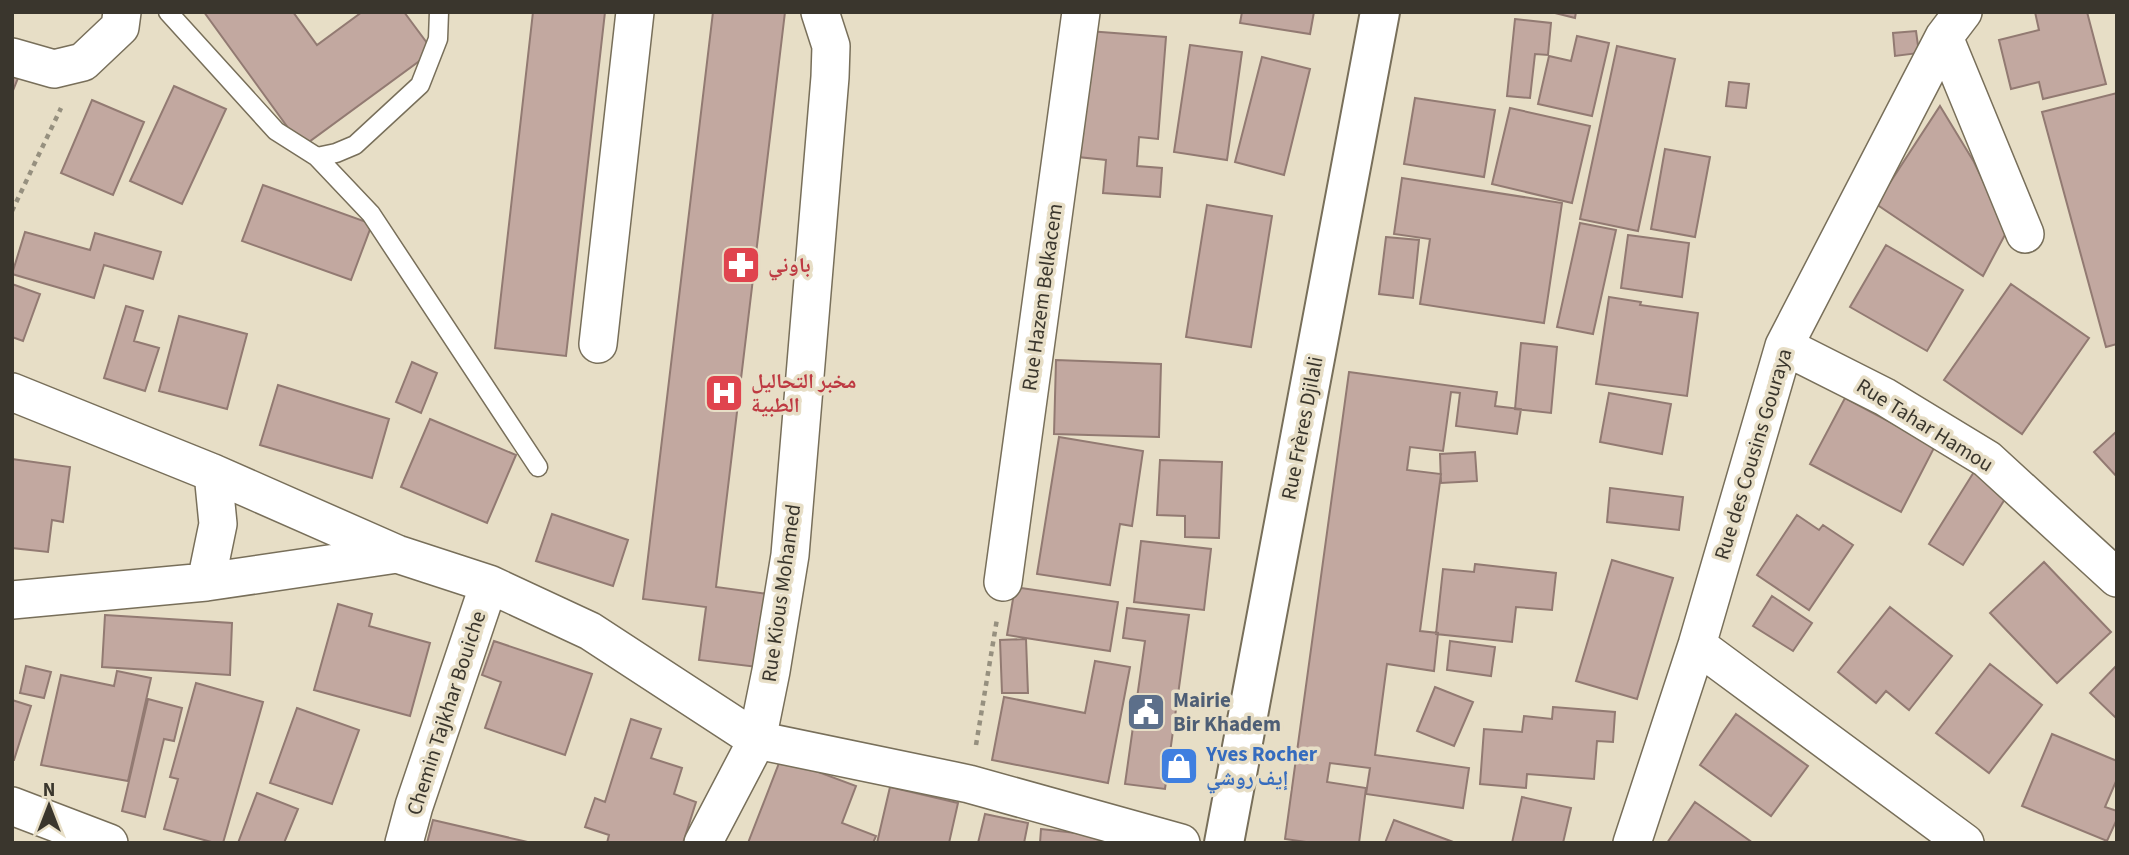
<svg xmlns="http://www.w3.org/2000/svg" width="2129" height="855" font-family="'Source Sans 3','Noto Naskh Arabic',sans-serif">
<style>
.building{fill:#c2a8a0;stroke:#927a72;stroke-width:2}
.lines{fill:none;stroke-linecap:round;stroke-linejoin:round}
.lane-casing{stroke:#786f5a;stroke-width:21}
.street-casing{stroke:#786f5a;stroke-width:40}
.primary-casing{stroke:#786f5a;stroke-width:42}
.path{stroke:#96907f;stroke-width:4.5;stroke-dasharray:5 5;stroke-linecap:butt}
.lane{stroke:#fff;stroke-width:18}
.street{stroke:#fff;stroke-width:37}
.primary{stroke:#fff;stroke-width:38}
.labels{text-anchor:middle;stroke-width:7;stroke-linejoin:round;paint-order:stroke}
.health-label{font-size:21px;font-weight:bold;fill:#be3a42;stroke:#e7dec6;text-anchor:start}
.street-label{font-size:21px;fill:#3a362d;stroke:#e7dec6}
.service-label{font-size:21px;font-weight:bold;fill:#4e5e75;stroke:#e7dec6;text-anchor:start}
.shop-label{font-size:21px;font-weight:bold;fill:#366cbe;stroke:#e7dec6;text-anchor:start}
</style>
<rect width="100%" height="100%" fill="#e7dec6"/>
<path class="building" d="M204 12H293L317 45 362 12H404L433 51 302 147Z
M533 12H605L566 356 495 348Z
M713 12H785L716 587 776 595 767 668 699 660 706 607 643 599Z
M1242 12H1314L1310 34 1240 23Z
M1551 12H1576L1575 18Z
M2035 12H2087L2106 84 2043 99 2039 82 2011 89 1999 40 2039 30Z
M1515 19 1551 23 1548 55 1535 54 1530 98 1507 96Z
M1088 31 1166 37 1158 139 1139 137 1137 166 1162 168 1160 197 1103 193 1106 160 1078 157Z
M1916 31 1919 53 1895 56 1893 33Z
M1577 36 1609 43 1592 116 1538 104 1549 56 1571 61Z
M1190 45 1242 52 1227 160 1174 152Z
M1617 46 1675 59 1638 231 1580 219Z
M1262 57 1310 69 1284 175 1235 162Z
M12 76 18 78 12 93Z
M1729 82 1749 84 1746 108 1726 106Z
M174 86 226 109 182 204 130 181Z
M2117 93V344L2106 347 2042 112Z
M1415 98 1495 110 1484 177 1404 164Z
M92 100 144 122 113 195 61 173Z
M1940 106 1974 162 2007 231 1983 276 1876 204Z
M1510 108 1590 126 1572 203 1492 184Z
M1665 149 1710 157 1695 237 1651 229Z
M1402 178 1562 203 1544 323 1420 304 1430 239 1394 234Z
M263 185 372 224 351 280 242 241Z
M1207 205 1272 216 1251 347 1186 337Z
M1580 223 1616 230 1593 334 1557 327Z
M25 232 90 250 95 233 161 252 153 279 104 265 94 298 12 274Z
M1628 235 1689 243 1682 297 1621 288Z
M1386 237 1419 240 1413 298 1379 294Z
M1886 245 1963 290 1927 351 1850 307Z
M12 284 40 294 23 341 12 337Z
M2011 284 2089 338 2022 434 1944 380Z
M1609 297 1641 302 1640 305 1698 313 1687 396 1596 384Z
M126 306 143 311 134 341 159 348 145 391 104 378Z
M179 316 247 334 227 409 159 391Z
M1521 343 1557 347 1551 413 1515 409Z
M1056 360 1161 364 1159 437 1054 434Z
M412 362 437 373 421 413 396 402Z
M1349 372 1497 392 1495 406 1521 409 1517 434 1456 426 1460 393 1451 392 1443 451 1410 447 1407 470 1441 474 1420 631 1438 633 1434 671 1387 664 1375 755 1469 768 1463 808 1366 794 1370 768 1330 763 1327 782 1366 788 1359 843H1313L1285 839Z
M278 385 389 419 372 478 260 445Z
M1609 393 1671 404 1662 454 1600 442Z
M1845 398 1935 446 1901 512 1810 464Z
M430 419 516 455 487 523 401 487Z
M2117 431V477L2094 452Z
M1059 437 1143 451 1132 526 1120 524 1110 585 1037 574Z
M1475 452 1477 481 1441 483 1440 454Z
M12 459 70 467 63 522 52 520 48 552 12 548Z
M1160 460 1222 462 1219 538 1185 537V516L1157 515Z
M1977 467 2012 488 1963 565 1929 544Z
M1610 488 1683 497 1679 530 1607 522Z
M552 514 628 540 613 586 536 561Z
M1797 515 1819 530 1823 525 1853 545 1809 610 1757 575Z
M1141 541 1211 549 1204 610 1134 602Z
M1612 560 1673 578 1637 699 1576 681Z
M2044 562 2111 632 2057 683 1990 613Z
M1475 564 1556 573 1552 610 1516 607 1512 642 1436 634 1443 569 1474 572Z
M1015 587 1118 602 1110 651 1007 635Z
M1772 596 1812 623 1793 651 1753 626Z
M338 604 372 614 369 626 430 643 410 716 314 690Z
M1890 607 1952 656 1909 710 1886 691 1876 703 1838 672Z
M1127 608 1189 615 1165 789 1125 784 1145 641 1123 638Z
M105 615 232 623 230 675 102 667Z
M1026 639 1028 693H1002L1000 640Z
M494 641 592 674 565 755 485 728 501 682 482 675Z
M1450 641 1495 647 1491 676 1447 670Z
M1095 661 1130 667 1108 783 992 760 1004 697 1085 713Z
M1990 664 2042 705 1989 773 1936 733Z
M2117 665V719L2090 693Z
M26 666 51 672 44 698 20 693Z
M117 671 151 678 128 781 41 765 61 675 114 686Z
M196 683 263 702 223 843H215L164 829 178 779 170 777Z
M1435 687 1473 702 1454 746 1417 731Z
M148 699 182 708 174 741 164 739 145 817 122 811Z
M12 700 31 706 14 760H12Z
M1553 707 1615 712 1613 742 1597 741 1594 779 1527 774 1526 788 1480 784 1484 729 1522 732 1524 716 1552 719Z
M297 708 359 730 332 804 270 783Z
M1736 714 1808 766 1771 816 1700 765Z
M631 719 661 729 651 758 682 768 674 794 696 802 683 843H607L609 835 585 827 595 798 605 802Z
M2052 734 2117 761V779L2105 807 2117 811V819L2107 841 2022 806Z
M781 758 856 786 842 823 876 836 873 843H748Z
M890 787 958 803 949 843H877Z
M257 793 298 809 284 843H238Z
M1522 797 1571 808 1563 843H1512Z
M1695 802 1753 843H1667Z
M985 814 1028 823 1024 843H978Z
M433 820 532 843H427Z
M1394 820 1456 843H1385Z
M1041 829 1146 841V843H1040Z"/>
<g class="lines">
<g class="lane-casing">
<path id="lane" d="M168 12 276 131 317 157 336 153 355 145 420 85 438 39 439 12
M317 157 371 214 538 467"/>
</g>
<g class="street-casing">
<path id="street" d="M820 12 831 46 830 77 790 555 771 671 757 740 969 784 1181 843
M1944 37 2025 234
M12 57 54 69 83 62 120 27 122 12
M598 344 635 12
M1784 346 1885 397 1987 459 2117 578
M12 392 213 473 397 554 489 584 590 631 757 740 703 843
M206 582 218 524 213 473
M1003 582 1081 12
M12 600 206 582 397 554
M1697 645 1965 843
M12 806 109 843
M404 843 414 806 489 584
M1632 843 1697 645 1784 346 1944 37 1963 12"/>
</g>
<g class="primary-casing">
<path id="primary" d="M1224 843 1380 12"/>
</g>
<path class="path" d="M12 211 61 108
M976 745 997 619"/>
<use href="#lane" class="lane"/>
<use href="#street" class="street"/>
<use href="#primary" class="primary"/>
</g>
<defs>
<g id="pharmacy-square" transform="scale(2.0125)"><rect x="-9" y="-9" width="18" height="18" rx="4" fill="#e0444e" stroke="#e7dec6"/><path d="M-2-6h4v4h4v4h-4v4h-4v-4h-4v-4h4Z" fill="#fff"/></g>
<g id="hospital-square" transform="scale(2.0125)"><rect x="-9" y="-9" width="18" height="18" rx="4" fill="#e0444e" stroke="#e7dec6"/><path d="M-5-5h3v3.5h4V-5h3V5h-3V1.5h-4V5h-3Z" fill="#fff"/></g>
<g id="civic-square" transform="scale(2.0125)"><rect x="-9" y="-9" width="18" height="18" rx="4" fill="#5c6f8a" stroke="#e7dec6"/><path d="M-.6-6.5H3V-4.5H.6V-3L4-1V1h2V6H-6V1h2V-1L-.6-3ZM-1.2 2.5V6h2.4V2.5Z" fill="#fff"/></g>
<g id="shop-square" transform="scale(2.0125)"><rect x="-9" y="-9" width="18" height="18" rx="4" fill="#3f7fe0" stroke="#e7dec6"/><path d="M-5-2.5h2.3a2.7 3.5 0 0 1 5.4 0H5L5.5 6h-11ZM-1.5-2.5h3a1.5 2.3 0 0 0-3 0Z" fill="#fff"/></g>
</defs>
<g fill-rule="evenodd">
<use href="#pharmacy-square" x="741" y="265"/>
<use href="#hospital-square" x="724" y="393"/>
<use href="#civic-square" x="1146" y="712"/>
<use href="#shop-square" x="1179" y="766"/>
</g>
<g class="labels">
<g class="health-label">
<text x="768" y="272">باوني</text>
<text x="751" y="388">مخبر التحاليل<tspan x="751" dy="24">الطبية</tspan></text>
</g>
<g class="street-label">
<text transform="translate(1042 297) rotate(-82)" y="7">Rue Hazem Belkacem</text>
<text transform="translate(1925 425) rotate(32)" y="7">Rue Tahar Hamou</text>
<text transform="translate(1302 428) rotate(-79)" y="7">Rue Frères Djilali</text>
<text transform="translate(1753 454) rotate(-73)" y="7">Rue des Cousins Gouraya</text>
<text transform="translate(781 593) rotate(-82)" y="7">Rue Kious Mohamed</text>
<text transform="translate(446 713) rotate(-72)" y="7">Chemin Tajkhar Bouiche</text>
</g>
<g class="service-label">
<text x="1173" y="707">Mairie<tspan x="1173" dy="24">Bir Khadem</tspan></text>
</g>
<g class="shop-label">
<text x="1206" y="761">Yves Rocher<tspan x="1206" dy="24">إيف روشي</tspan></text>
</g>
</g>
<rect width="2129" height="855" fill="none" stroke="#3a362d" stroke-width="28"/>
<g transform="translate(49 806)" stroke="#e7dec6" stroke-width="5" paint-order="stroke">
<path d="M0-5L12 26L0 18L-12 26Z" fill="#3a362d"/>
<text y="-10" font-size="19" font-weight="bold" text-anchor="middle" fill="#3a362d">N</text>
</g>
</svg>
